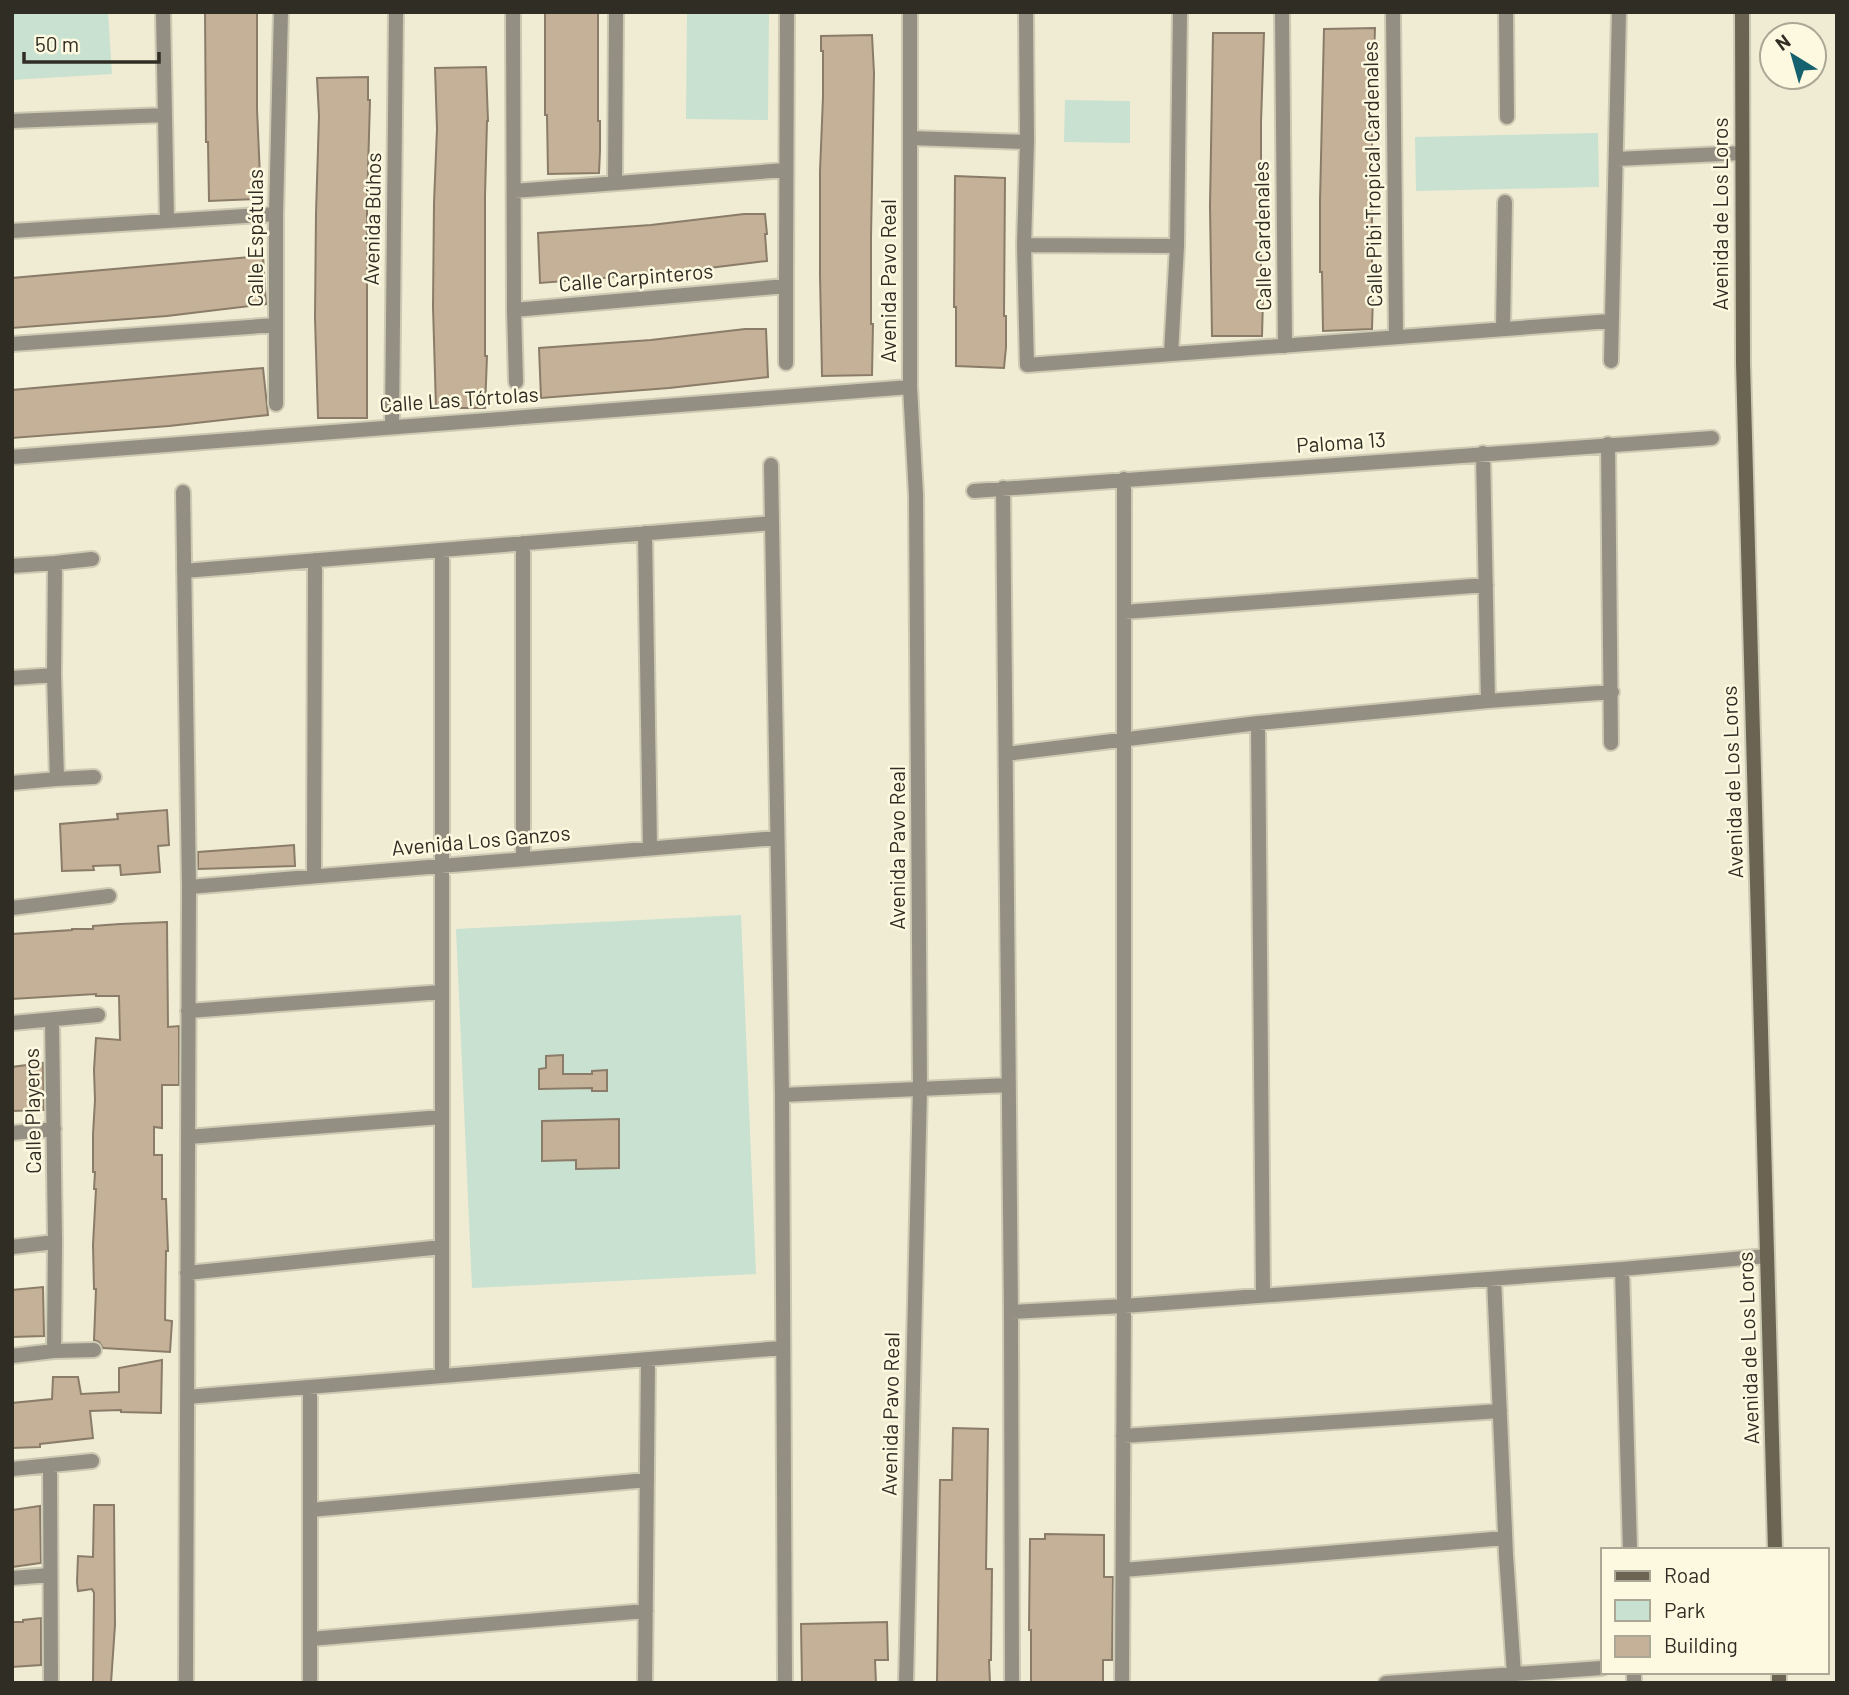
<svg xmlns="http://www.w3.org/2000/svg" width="1849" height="1695" font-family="Barlow,sans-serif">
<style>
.green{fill:#c9e1d0}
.building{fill:#c4b197;stroke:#8a7c69;stroke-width:2}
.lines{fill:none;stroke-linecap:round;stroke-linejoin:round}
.minor-casing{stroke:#cdcab4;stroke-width:18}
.tertiary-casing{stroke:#cdcab4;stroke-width:18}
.secondary-casing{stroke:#cdcab4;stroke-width:18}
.minor{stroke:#948f83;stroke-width:14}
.tertiary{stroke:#948f83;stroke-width:14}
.secondary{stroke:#6b6452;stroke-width:14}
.labels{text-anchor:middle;stroke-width:5;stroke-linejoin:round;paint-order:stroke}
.street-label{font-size:21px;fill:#2f2d24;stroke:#fdf9e0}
</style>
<rect width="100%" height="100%" fill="#f0ecd3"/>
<path class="green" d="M12 12H108L112 74 12 80Z
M687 12H769L768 120 686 119Z
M1065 100 1130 101V143L1064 142Z
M1598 133 1599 187 1416 191 1415 137Z
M741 915 756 1274 472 1288 456 929Z"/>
<path class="building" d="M205 12H257V109L260 177 259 199 209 201 208 142H206Z
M545 12H598V121H600V151L599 173 548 174 547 115H545Z
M1375 28 1372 118V279H1373V294L1372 329 1323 331 1322 272H1320V201L1324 29Z
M1213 33H1264L1261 123V284H1263V299L1262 336H1212L1210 206Z
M872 35 874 73 871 238V324H873L872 375 822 376 820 275V171L823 97V51H821V36Z
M486 67 488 121H487L485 196V356H487L485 408H436L433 307 434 203 437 129 435 68Z
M368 77V100H370L367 206V418H318L315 318 316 213 319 116 317 78Z
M955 176 1005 178 1004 316H1006V347L1004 368 956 366V307H954Z
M744 214H765L767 234H765L767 261 668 273 540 283 538 233 651 225Z
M263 256 266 304 167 316 12 328V278Z
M745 329H766L768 377 669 388 541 398 539 348 651 340Z
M263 368 268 415 169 426 12 438V390Z
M167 810 169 845 158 846 160 872 121 875 120 865 93 866 94 870 62 871 60 824 118 819 117 814Z
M294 845 295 866 198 869V852Z
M167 922 168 1027 179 1026V1085H162V1128L154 1127V1155H162V1199H166L168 1251H166L165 1320 172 1321 170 1352 103 1348 99 1342 94 1340 96 1289H94L93 1245 96 1189H94L95 1172H93V1134L95 1100 94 1070 96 1038 120 1040 119 996H96V994L12 999V934L72 930V929H93V926L120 924Z
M563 1055V1074H592V1071L607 1070V1091H592V1088L539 1089V1069L546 1068V1056Z
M43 1063 44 1110 12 1111V1067Z
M619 1119V1168L576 1169V1160L542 1161V1121Z
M43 1287 44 1336 12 1337V1290Z
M162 1360 161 1413 121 1412V1410L90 1411 93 1438 40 1444V1447L12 1448V1403L52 1399 53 1377H78L81 1394 119 1392V1368Z
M953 1428 988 1429 986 1569H992L991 1660H989L990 1683H937L940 1480H952Z
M94 1505H114L115 1625 111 1683H93L94 1593 92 1589 78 1591 77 1582 78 1556 93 1557Z
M40 1506 41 1563 12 1567V1510Z
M1045 1534 1104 1535V1577H1113L1112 1660H1103V1683H1031V1630H1029L1030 1539H1045Z
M41 1618V1665L12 1667V1622H23V1620Z
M887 1622 888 1660H875L876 1683H802L801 1624Z"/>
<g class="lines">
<g class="minor-casing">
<path id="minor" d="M163 12 167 221
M513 12 514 310 786 286 787 12
M1026 12 1027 142 1024 245 1027 365 1611 321
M1282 12 1285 346
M1393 12 1396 336
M1506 12 1507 117
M12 121 165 115
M910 138 1027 142
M1616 159 1742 153
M615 183 616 12
M514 191 786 170
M12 231 276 214
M1024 245 1177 246
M514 310 516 382
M1503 329 1505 202
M12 344 276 325V214L281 12
M1171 354 1177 246 1180 12
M1611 361 1619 12
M786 363V286
M276 404V325
M1608 444 1611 743
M1483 453 1488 701
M771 465 782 1095 785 1683
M1003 488 1011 1312 1012 1683
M974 491 1712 438
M183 492 189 887 186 1683
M645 533 650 848
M523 543V859
M55 563 92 559
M12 566 55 563 54 675 57 779 12 783
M184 571 772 523
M1124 612 1486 585
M12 678 54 675
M1258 723 1263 1295
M1006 754 1258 723 1488 701 1612 692
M57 779 94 777
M314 876 315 560
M189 887 777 838
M12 908 109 896
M188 1011 442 992
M52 1020 55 1242 54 1351
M12 1023 98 1015
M782 1095 1009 1085
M12 1133 54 1129
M188 1137 442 1117
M12 1247 55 1242
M1622 1269 1630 1550
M187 1273 442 1247
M1494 1279 1506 1555 1514 1674
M1011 1312 1124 1306 1622 1269 1767 1256
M12 1356 54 1351 94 1350
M442 1376V550
M187 1397 782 1348
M1123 1436 1500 1411
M50 1465 51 1683
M12 1469 92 1461
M310 1510 647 1480
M1123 1570 1505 1538
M12 1578 50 1575
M310 1639 646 1611
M1634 1672V1683
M310 1683V1387
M645 1683 648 1359
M1122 1683 1124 1306V479
M1386 1683 1602 1668"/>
</g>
<g class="tertiary-casing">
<path id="tertiary" d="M392 426 396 12
M12 457 910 387
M906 1683 920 1088 916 495 910 387V12"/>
</g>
<g class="secondary-casing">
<path id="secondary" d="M1742 12 1743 363 1775 1550
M1779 1672V1683"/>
</g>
<use href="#minor" class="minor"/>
<use href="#tertiary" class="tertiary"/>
<use href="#secondary" class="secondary"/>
</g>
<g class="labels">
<g class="street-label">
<text transform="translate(1373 174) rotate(-91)" y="7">Calle Pibi Tropical Cardenales</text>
<text transform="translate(1721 214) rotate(-90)" y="7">Avenida de Los Loros</text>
<text transform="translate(373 219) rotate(-89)" y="7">Avenida Búhos</text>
<text transform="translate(1263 236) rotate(-91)" y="7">Calle Cardenales</text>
<text transform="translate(256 238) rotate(-90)" y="7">Calle Espátulas</text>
<text transform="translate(636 278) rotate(-5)" y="7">Calle Carpinteros</text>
<text transform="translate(889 281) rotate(-90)" y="7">Avenida Pavo Real</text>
<text transform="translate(459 400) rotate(-4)" y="7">Calle Las Tórtolas</text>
<text transform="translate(1341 443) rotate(-4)" y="7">Paloma 13</text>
<text transform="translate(1733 782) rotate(-92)" y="7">Avenida de Los Loros</text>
<text transform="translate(481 841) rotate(-5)" y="7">Avenida Los Ganzos</text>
<text transform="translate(898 848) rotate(-90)" y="7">Avenida Pavo Real</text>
<text transform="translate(33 1111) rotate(-91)" y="7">Calle Playeros</text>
<text transform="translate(1749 1348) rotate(-92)" y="7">Avenida de Los Loros</text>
<text transform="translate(891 1414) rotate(-89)" y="7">Avenida Pavo Real</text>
</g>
</g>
<rect width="1849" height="1695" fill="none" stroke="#2f2d24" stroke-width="28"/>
<rect x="1601" y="1548" width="228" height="126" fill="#fdf9e0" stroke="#aba795" stroke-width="2"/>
<rect x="1615" y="1571" width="35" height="10" fill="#6b6452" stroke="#aba795" stroke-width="2"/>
<text x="1664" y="1583" font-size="21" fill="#2f2d24">Road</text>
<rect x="1615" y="1600" width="35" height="21" fill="#c9e1d0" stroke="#aba795" stroke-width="2"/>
<text x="1664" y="1618" font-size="21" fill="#2f2d24">Park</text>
<rect x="1615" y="1636" width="35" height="21" fill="#c4b197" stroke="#aba795" stroke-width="2"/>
<text x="1664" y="1653" font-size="21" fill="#2f2d24">Building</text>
<g transform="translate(1793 56) rotate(323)"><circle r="33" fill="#fdf9e0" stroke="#aba795" stroke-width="2"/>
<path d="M0-5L12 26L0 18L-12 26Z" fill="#16616e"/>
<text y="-10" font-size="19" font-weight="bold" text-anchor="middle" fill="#2f2d24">N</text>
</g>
<path d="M24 52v10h135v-10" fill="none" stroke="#2f2d24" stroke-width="3.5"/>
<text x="35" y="52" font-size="21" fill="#2f2d24" stroke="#fdf9e0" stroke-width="5" paint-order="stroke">50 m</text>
</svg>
